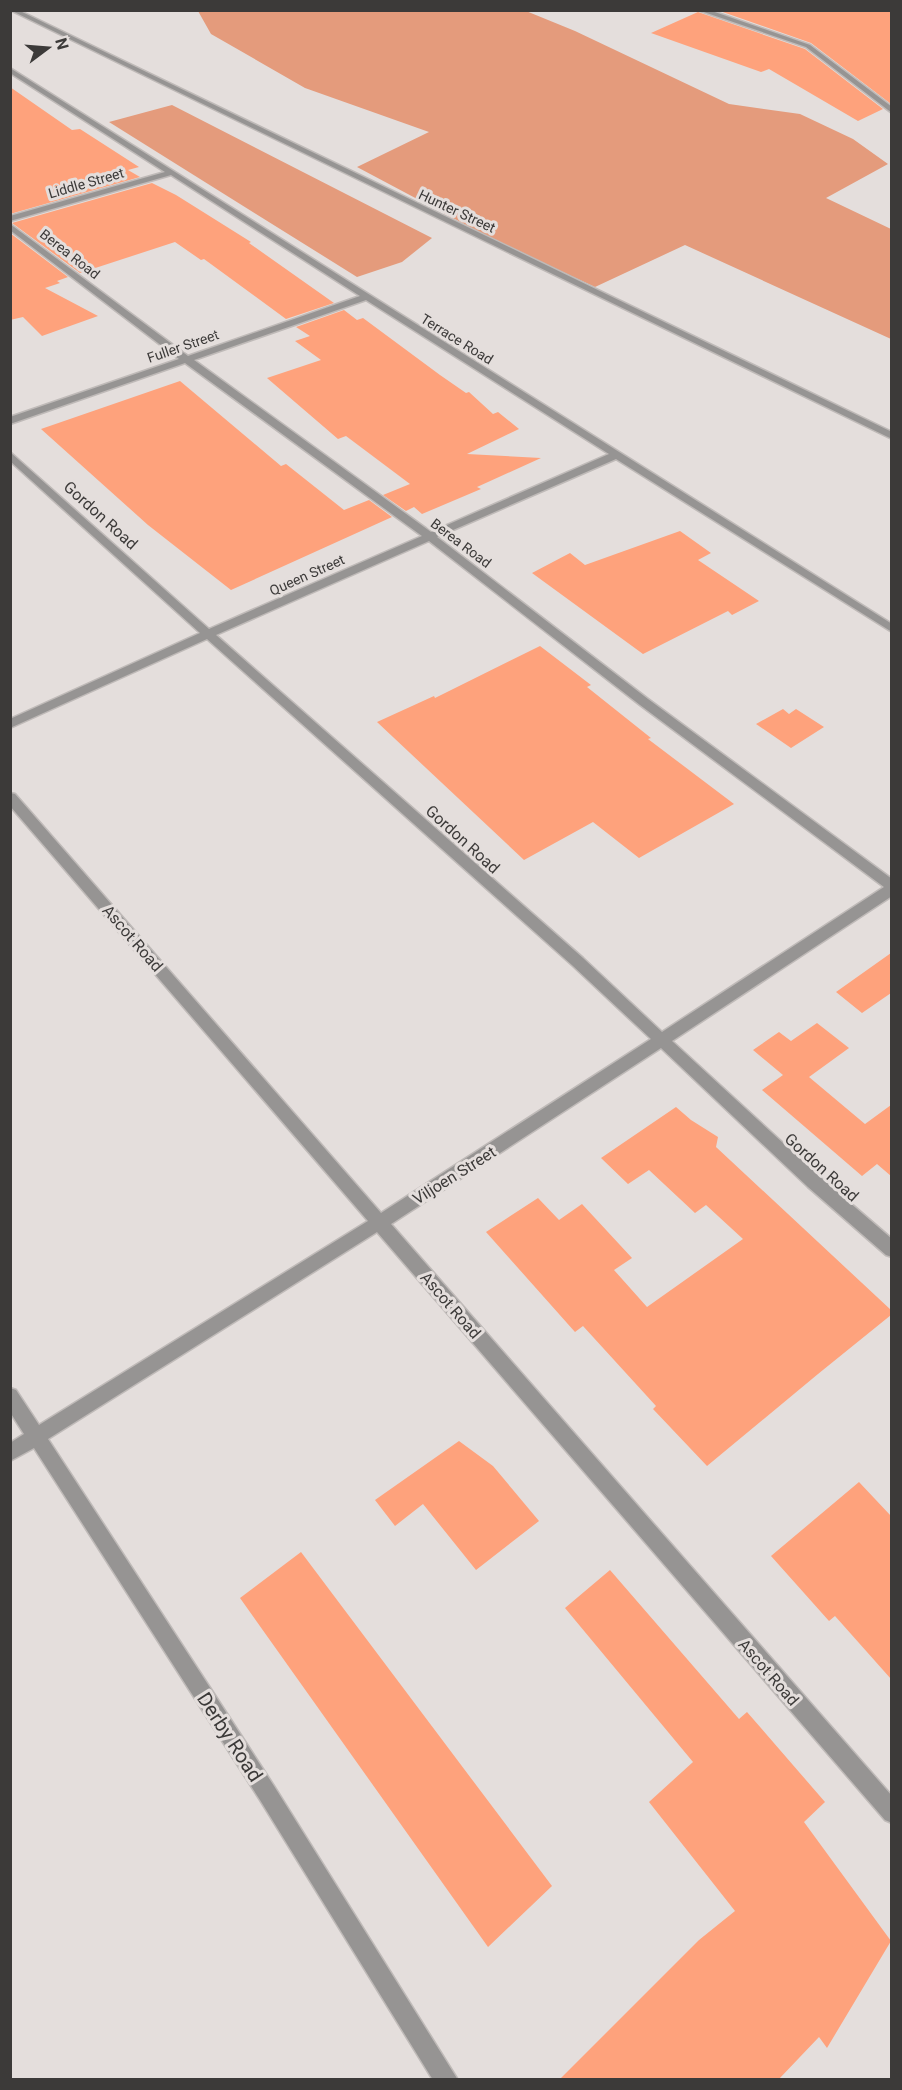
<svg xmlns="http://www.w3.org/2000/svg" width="902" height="2090" font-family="Roboto,sans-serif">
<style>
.green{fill:#e49b7c}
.building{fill:#fea27c}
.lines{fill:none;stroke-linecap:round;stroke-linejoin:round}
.minor-casing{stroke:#bfbab8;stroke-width:3}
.minor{fill:#969493;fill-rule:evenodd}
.labels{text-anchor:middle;stroke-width:6;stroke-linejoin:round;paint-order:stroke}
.far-street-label{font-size:14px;fill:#3c3a39;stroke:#e4dedc}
.street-label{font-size:16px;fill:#3c3a39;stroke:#e4dedc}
.near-street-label{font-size:20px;fill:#3c3a39;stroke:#e4dedc}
</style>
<rect width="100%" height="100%" fill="#e4dedc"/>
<path class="green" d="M198 11H526L575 31 729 104 800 114 853 139 888 164 826 198 891 229V339L685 245 595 287 500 243 357 167 429 132 305 88 211 34Z
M172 105 432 238 402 262 357 277 109 122Z"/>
<path class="building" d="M717 10H891V104L811 43Z
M698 12 805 49 883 109 858 121 769 69 761 72 651 33Z
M10 87 72 130 80 129 139 167 128 170 140 177 10 214Z
M152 183 176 195 251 242 249 243 334 303 286 319 204 259 201 260 175 242 80 273 12 223Z
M10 233 68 277 57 281 60 283 45 288 98 316 42 336 23 317 10 320Z
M344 310 357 320 363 318 440 375 466 393 469 392 493 414 498 412 519 429 467 454 541 458 477 487 481 489 422 514 414 507 406 511 383 495 410 484 346 436 338 439 267 378 321 360 295 341 310 336 296 327Z
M180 381 281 466 286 464 344 510 369 500 392 517 231 590 148 525 41 429Z
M680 531 711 553 698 560 759 601 732 615 728 611 643 654 532 573 570 553 585 565Z
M540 646 591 685 587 687 651 738 648 739 734 804 639 858 593 822 524 860 377 722 434 696 435 698Z
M783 709 789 714 796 709 824 727 791 748 756 724Z
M891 953V993L862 1013 836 992Z
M817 1023 849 1048 809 1077 865 1124 891 1105V1176L877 1164 862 1176 762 1090 783 1075 753 1050 779 1032 791 1041Z
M676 1107 691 1120 718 1137 716 1147 891 1310V1315L818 1374 707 1466 653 1409 656 1406 583 1326 575 1332 486 1232 538 1198 559 1220 582 1204 632 1258 614 1270 647 1307 743 1239 706 1205 695 1213 649 1170 628 1184 601 1158Z
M459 1441 493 1466 539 1521 476 1570 423 1504 395 1526 375 1500Z
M859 1482 891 1516V1679L835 1616 829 1621 771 1556Z
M301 1552 552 1886 488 1947 240 1598Z
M610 1570 739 1719 747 1712 825 1802 804 1822 891 1941 827 2048 819 2037 779 2079H560L699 1940 735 1911 649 1802 693 1762 565 1608Z"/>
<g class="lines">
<g class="minor-casing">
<path id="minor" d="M10 10H18L892 432V439Z
M698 10H709L810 45 892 107V113L806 47Z
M10 68 892 624V632L616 459 437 537 648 699 892 879V896L672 1041 820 1177 892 1239V1257L886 1255 808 1187 661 1048 391 1224 892 1796V1823L885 1820 377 1232 48 1439 274 1786 458 2080H433L260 1800 34 1448 10 1461V1443L24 1434 10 1412V1388L16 1390 39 1425 368 1221 10 806V793L15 794 381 1213 651 1039 573 966 207 639 10 728V719L200 633 10 461V452L209 629 422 536 185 363 10 424V417L179 359 10 230V224L188 356 360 296 171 175 10 221V216L165 172 10 73ZM366 300 609 454 431 532 194 360ZM429 541 640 705 884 887 662 1032 583 958 216 635Z"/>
</g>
<use href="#minor" class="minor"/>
</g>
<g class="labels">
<g class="far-street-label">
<text transform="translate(86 183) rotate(-16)" y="5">Liddle Street</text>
<text transform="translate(457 211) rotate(25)" y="5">Hunter Street</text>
<text transform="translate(70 254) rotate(38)" y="5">Berea Road</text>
<text transform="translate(457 339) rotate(32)" y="5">Terrace Road</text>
<text transform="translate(183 346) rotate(-19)" y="5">Fuller Street</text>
<text transform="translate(461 543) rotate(37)" y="5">Berea Road</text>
<text transform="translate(307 575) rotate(-24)" y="5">Queen Street</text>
</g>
<g class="street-label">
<text transform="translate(101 515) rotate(42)" y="6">Gordon Road</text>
<text transform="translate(463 839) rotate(42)" y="6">Gordon Road</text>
<text transform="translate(133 938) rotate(49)" y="6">Ascot Road</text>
<text transform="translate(822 1167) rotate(42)" y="6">Gordon Road</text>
<text transform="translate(454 1175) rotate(-32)" y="6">Viljoen Street</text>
<text transform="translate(451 1305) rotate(49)" y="6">Ascot Road</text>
<text transform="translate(769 1672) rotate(49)" y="6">Ascot Road</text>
</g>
<g class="near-street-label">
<text transform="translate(230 1737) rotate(57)" y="7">Derby Road</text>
</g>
</g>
<rect width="902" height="2090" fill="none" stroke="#3c3a39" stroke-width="24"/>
<g transform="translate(48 48) rotate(74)" stroke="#e4dedc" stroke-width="4.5" paint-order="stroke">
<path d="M0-4.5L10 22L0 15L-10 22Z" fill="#3c3a39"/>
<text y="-9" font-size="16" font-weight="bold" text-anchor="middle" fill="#3c3a39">N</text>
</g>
</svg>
